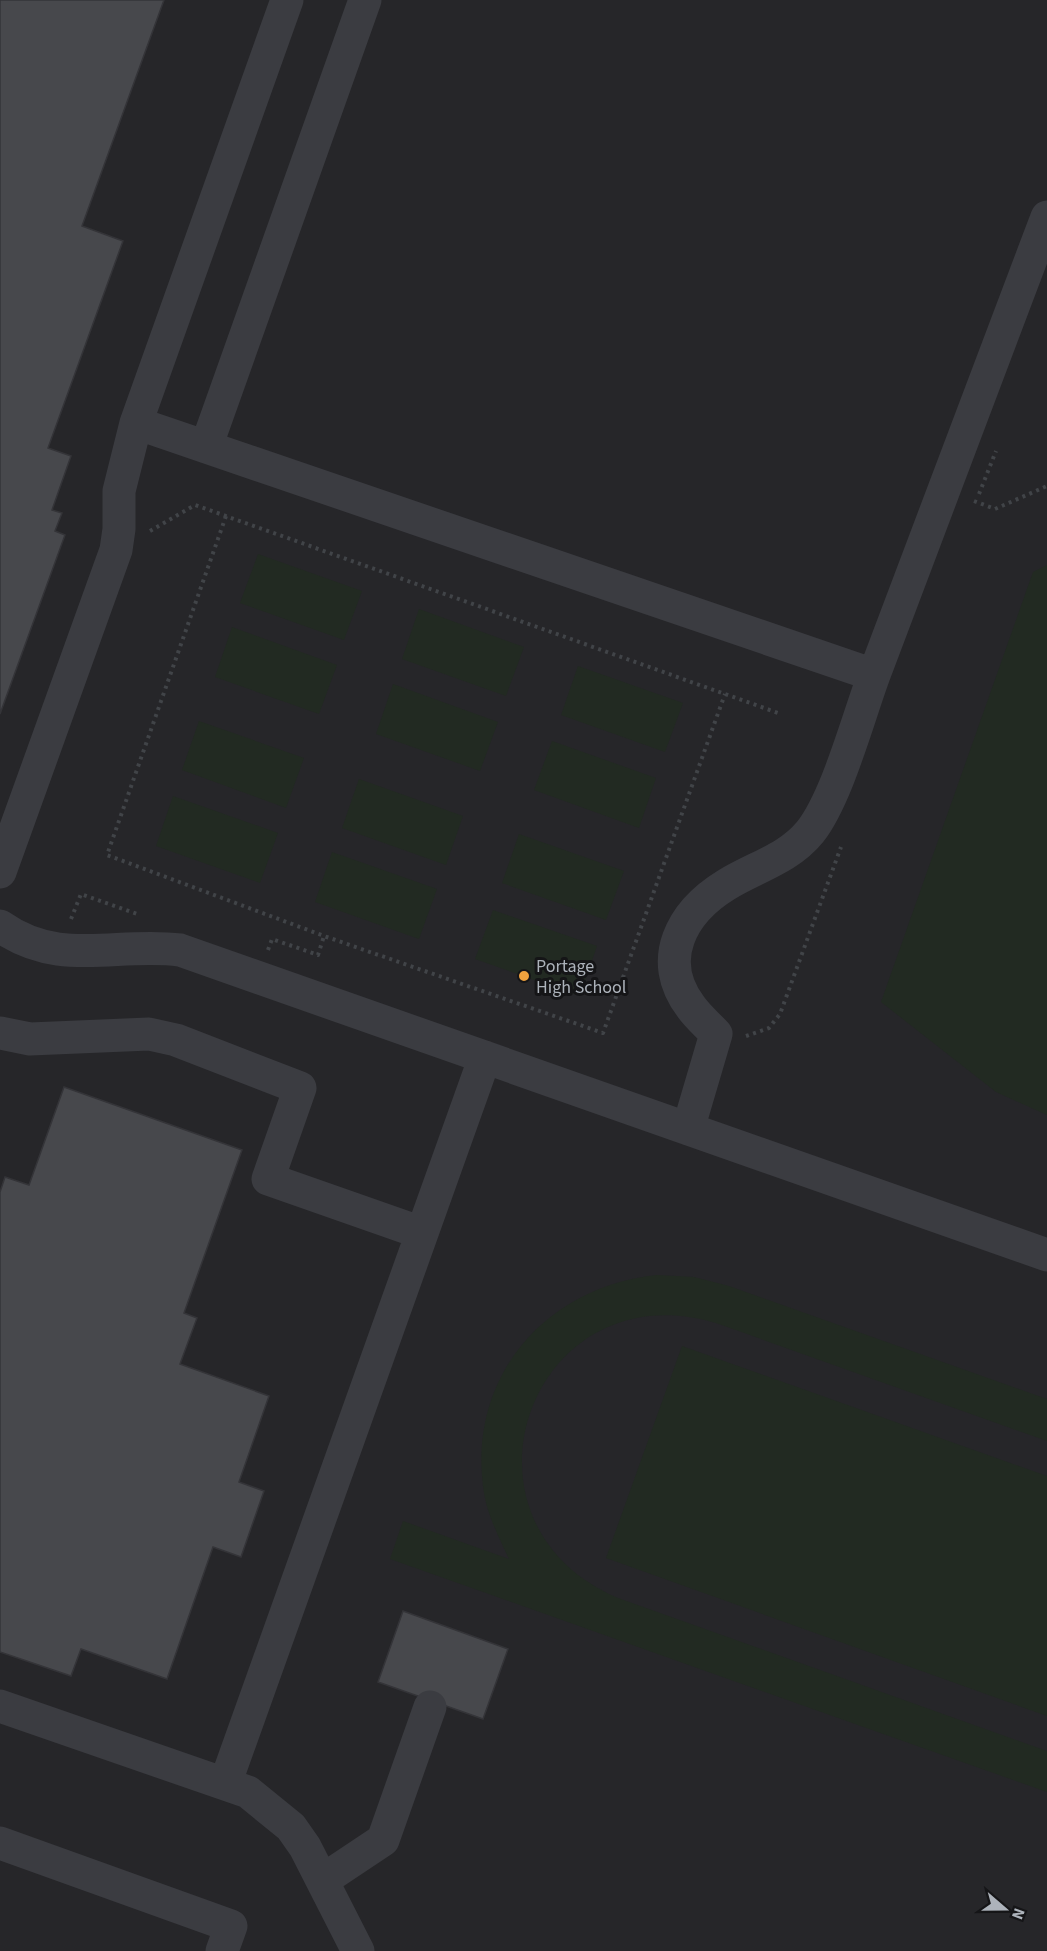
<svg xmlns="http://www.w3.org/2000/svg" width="1047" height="1951" font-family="'Source Sans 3',sans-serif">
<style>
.built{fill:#262629}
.green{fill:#222a22}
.building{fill:#47484c;stroke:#343438;stroke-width:1.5}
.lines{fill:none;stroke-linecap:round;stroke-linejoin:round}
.path{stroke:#414448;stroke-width:4;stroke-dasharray:3 4.5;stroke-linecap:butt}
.minor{stroke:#3b3c41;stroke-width:33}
.poi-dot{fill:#f0a23e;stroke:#151517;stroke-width:2}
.labels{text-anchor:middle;stroke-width:6;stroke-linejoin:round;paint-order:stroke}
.poi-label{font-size:18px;fill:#adb3bb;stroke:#151517;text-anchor:start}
</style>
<rect width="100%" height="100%" fill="#1a1a1c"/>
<path class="built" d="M0 0H1047V1951H0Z"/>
<path class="green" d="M258 554 362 591 344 640 240 603Z
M1047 565V1115L996 1092 881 1002 1033 572Z
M419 609 524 647 506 696 402 659Z
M232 627 337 665 319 714 215 677Z
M578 666 683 703 665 752 561 715Z
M393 684 498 722 480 771 376 734Z
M199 721 304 758 286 808 182 770Z
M552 741 656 778 639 828 534 790Z
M359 779 463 816 446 865 342 828Z
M173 796 278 833 260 883 156 846Z
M519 834 624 871 606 920 502 883Z
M332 852 437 889 419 939 315 902Z
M493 910 597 946 580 996 475 959Z
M657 1275 694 1277 729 1286 1047 1399V1441L716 1323C531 1268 440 1522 618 1598L1047 1751V1792L390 1559 403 1521 509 1559C498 1535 486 1513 483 1486 469 1374 548 1286 657 1275Z
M682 1346 1047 1476V1716L606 1558Z"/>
<path class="building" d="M0 0H164L82 226 123 241 48 448 71 456 52 510 62 513 55 531 65 535 0 714Z
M64 1087 242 1150 184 1313 197 1318 180 1364 269 1396 239 1482 264 1491 241 1557 213 1547 167 1679 81 1649 71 1676 0 1652V1192L5 1177 29 1185Z
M403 1611 508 1649 483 1719 378 1682Z"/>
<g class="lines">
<path class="path" d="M979 494 996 451
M974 501 995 509 1047 486
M226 516 107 855 324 936 603 1033 725 694
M150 531 195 505 781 714
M71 919 81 894 140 915
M268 950 272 939 318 955 324 936
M746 1036 769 1028 780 1014 841 847"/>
<path class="minor" d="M136 423 874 675C858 718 837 798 810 832 788 859 755 867 726 885 682 912 655 960 691 1007 698 1017 708 1025 716 1034L688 1129
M206 447 365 0
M874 675 1047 217
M0 872 116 550 119 529V491L136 423 287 0
M0 926C59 968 115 942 180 950L1047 1255
M0 1033 30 1039 149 1034 176 1040 300 1088 268 1179 422 1233
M0 1706 248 1792 291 1827 305 1847 358 1951
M225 1784 485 1057
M0 1843 231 1926 222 1951
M323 1880 383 1840 430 1707"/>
</g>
<circle class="poi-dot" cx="524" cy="976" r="6"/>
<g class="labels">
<g class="poi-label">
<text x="536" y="972">Portage<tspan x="536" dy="21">High School</tspan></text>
</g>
</g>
<g transform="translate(1005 1909) rotate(110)" stroke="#151517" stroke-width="4.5" paint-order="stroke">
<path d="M0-4.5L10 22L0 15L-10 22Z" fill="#adb3bb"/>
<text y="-9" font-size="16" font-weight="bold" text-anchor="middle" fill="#adb3bb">N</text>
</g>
</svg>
